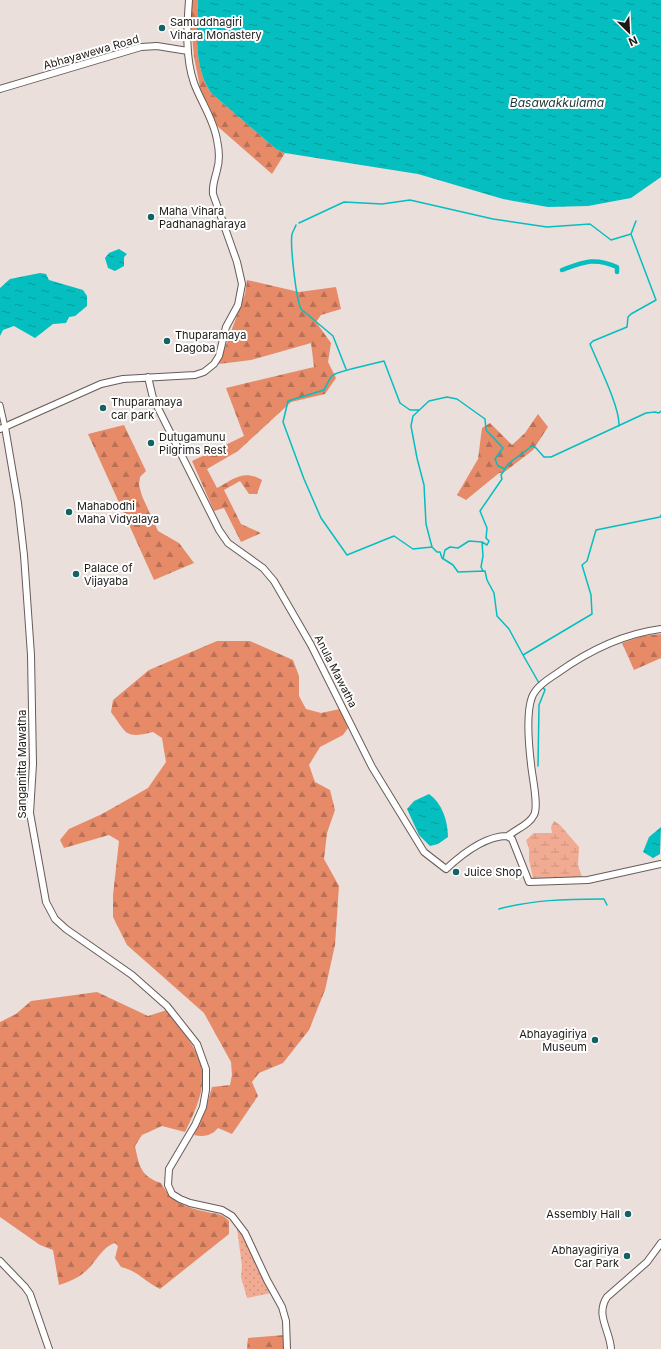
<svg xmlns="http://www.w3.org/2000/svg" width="661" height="1349" font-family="Inter,sans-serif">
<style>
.grass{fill:url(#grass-dots)}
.forest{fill:url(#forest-firs)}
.wetland{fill:url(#wetland-marsh)}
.water{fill:url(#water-ripples)}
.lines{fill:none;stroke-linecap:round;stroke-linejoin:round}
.stream{stroke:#05bec0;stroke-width:1.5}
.canal{stroke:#05bec0;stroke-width:4.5}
.tertiary-casing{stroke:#665c58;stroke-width:7}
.secondary-casing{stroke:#665c58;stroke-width:8}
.tertiary{stroke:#fff;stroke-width:5}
.secondary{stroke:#fff;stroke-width:6}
.poi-dot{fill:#136364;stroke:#fff;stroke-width:1.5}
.labels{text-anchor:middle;stroke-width:4;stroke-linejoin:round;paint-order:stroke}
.poi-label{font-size:11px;fill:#1d1917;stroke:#fff;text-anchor:start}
.street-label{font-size:11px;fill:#1d1917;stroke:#fff}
.water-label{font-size:12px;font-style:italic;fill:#1e3737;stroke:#fff}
</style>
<defs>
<pattern id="grass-dots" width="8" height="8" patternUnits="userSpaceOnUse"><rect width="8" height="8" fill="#f1ab92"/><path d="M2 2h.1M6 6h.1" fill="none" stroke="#ce937d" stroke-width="1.8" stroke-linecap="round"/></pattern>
<pattern id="forest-firs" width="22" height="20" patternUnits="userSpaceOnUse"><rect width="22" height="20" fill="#e68a68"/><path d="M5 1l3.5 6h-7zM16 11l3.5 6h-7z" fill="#ba7055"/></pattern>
<pattern id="wetland-marsh" width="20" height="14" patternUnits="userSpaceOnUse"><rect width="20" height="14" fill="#f1ab92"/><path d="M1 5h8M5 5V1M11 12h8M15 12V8" fill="none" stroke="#ce937d"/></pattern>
<pattern id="water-ripples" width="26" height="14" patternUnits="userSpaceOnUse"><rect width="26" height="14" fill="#05bec0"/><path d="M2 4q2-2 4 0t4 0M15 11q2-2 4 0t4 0" fill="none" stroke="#069a9b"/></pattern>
</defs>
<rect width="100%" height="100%" fill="#ebdfdb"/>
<path class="grass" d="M240 1228 271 1293 247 1298 241 1277 242 1266 237 1229Z"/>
<path class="forest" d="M192 0H198C197 30 193 67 211 93L276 149 285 153 272 174 216 125 200 87 194 57 191 25Z
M247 280 299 292 336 287 341 309 321 315 316 322 331 343 328 362 336 378 325 394 291 402 238 451 207 469 217 488C234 479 243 469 262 480L257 494H249L240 481 224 490 241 524 261 533 241 542 224 508 214 511 192 461 244 436 226 388 314 367 311 343 251 360 219 364 245 294Z
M538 414 548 427 533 450 503 473H499L466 500 457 495 478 459 482 428 490 423 512 445 525 433Z
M124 425 146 471 140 477 139 485 142 496 158 531 179 543 194 563 154 580 88 434Z
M661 634V658L634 670 622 643 643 636Z
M217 641H250L293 660 299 676V696L306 709 321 713 340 709 348 728 343 735 320 747 309 765 315 782 330 790 335 810 327 833 324 859 339 886 335 945 325 990 309 1030 283 1063 259 1073 252 1082 258 1096 232 1134 218 1128C211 1136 204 1137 194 1135L205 1111 212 1087 230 1085 232 1075 231 1062 204 1013 127 945 113 917V895L119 841 109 835 64 848 60 840 69 829 102 814 148 788 166 762 162 738 153 732C125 739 127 734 111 712L113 700 149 670Z
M97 992 148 1016 167 1010C177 1025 191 1040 198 1056 210 1081 196 1110 185 1132L162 1126 142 1135 135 1146C139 1165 140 1176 161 1183 172 1203 185 1207 207 1212 216 1214 222 1213 229 1221V1234L160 1289C144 1281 138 1271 121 1267L115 1258 118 1246 115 1243C102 1247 96 1262 86 1271 78 1278 69 1282 59 1285L53 1250 40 1245 0 1217V1022L16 1014 31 1001Z
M284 1335 285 1349H247L248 1338Z"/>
<path class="wetland" d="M554 821 560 825 579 847 578 865 582 877 560 879 533 878 529 860V849L526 840 534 833H552L551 827Z"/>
<path class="water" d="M198 0H661V177L631 198 588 206 548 207 503 199 418 174 285 153 276 149 211 93C193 67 197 30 198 0Z
M119 249 127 254 124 257V266L115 271 108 268 105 258 109 253Z
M40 273 46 274 49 280 83 290 87 296V306L75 316 69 317 66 323 53 324 35 338 14 326 3 330 0 336V288L10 279Z
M429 794C442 803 448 821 448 837L438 844 430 846 419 835 407 809 414 801Z
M661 827 660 854 653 858 643 852 649 837Z"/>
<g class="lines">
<path class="stream" d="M299 223 344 202 382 204 410 200 493 219 547 227 590 224 611 240 631 234
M296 225C295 228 293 231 292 234 290 245 296 299 301 309L333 336 346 369
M419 410H410L400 403 384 361C374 364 336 371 332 376 329 379 327 385 324 390L288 401 283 422 304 479 321 518 347 555 394 536 413 549 432 547 437 552H440L442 558 453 565 458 572 485 571 487 580 494 593 497 616 509 629 523 655
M619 426C620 407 598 364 590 344L593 341 627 327 628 317 631 314 656 300 631 234 636 221
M505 469 508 464 532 446 536 448 544 457H551L646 413 655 412 659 413 661 411
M482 542 483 556 481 567 483 571
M432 547 426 524 424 485 417 458 411 426 413 416 429 401 447 397 457 399 485 419 486 430 503 448 495 459 498 466 505 469 501 475 502 479 480 511 487 528 486 538 489 541 487 545 482 542 469 541 458 548 450 547 445 550 443 559
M539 683 523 655 592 614 591 595 582 565 587 561 596 530 660 517 661 515
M538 766 539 705 545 690 542 686
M499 909C532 900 566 899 601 899H604L607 905"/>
<path class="canal" d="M562 270C584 262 594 257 617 267V272"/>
<g class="tertiary-casing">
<path id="tertiary" d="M0 405 5 427"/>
</g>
<g class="secondary-casing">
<path id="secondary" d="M0 89 141 47 157 46 188 51
M148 377 153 398 219 530 228 543 263 568 274 581 311 645 372 767 424 852 446 869C461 855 484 836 507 836L512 839 529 882 588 880 661 864
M5 427 18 503 24 555 31 655 33 764 30 813 46 902 55 919 66 929 132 975 167 1006 197 1044 206 1069V1090L203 1107 195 1125 169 1169 168 1185 172 1194 180 1199 190 1203 222 1210 232 1216 245 1233 267 1280 282 1307 286 1321 287 1349
M0 429 101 384 123 379 195 375 204 372 214 364 219 356 226 327 238 305 242 284 237 262 213 194C212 185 215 179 217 170 220 160 219 149 217 140 214 120 201 102 194 83 185 57 187 27 189 0
M508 836C516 829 529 825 534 815 539 806 532 776 531 764 529 747 526 713 532 697 536 687 547 680 556 674 588 651 622 634 661 629
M0 1261 25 1287 30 1294 49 1349
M611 1349C610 1330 595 1315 607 1297L647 1262 661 1243"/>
</g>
<use href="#tertiary" class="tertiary"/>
<use href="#secondary" class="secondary"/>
</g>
<g class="poi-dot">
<circle cx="162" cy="28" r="4"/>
<circle cx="151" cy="217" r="4"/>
<circle cx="167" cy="341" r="4"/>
<circle cx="103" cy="408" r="4"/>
<circle cx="151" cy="443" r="4"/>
<circle cx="69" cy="512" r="4"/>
<circle cx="76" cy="574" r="4"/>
<circle cx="456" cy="872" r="4"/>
<circle cx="595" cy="1040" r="4"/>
<circle cx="628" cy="1214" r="4"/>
<circle cx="627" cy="1256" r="4"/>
</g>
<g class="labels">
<g class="poi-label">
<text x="170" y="26">Samuddhagiri<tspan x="170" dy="13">Vihara Monastery</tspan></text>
<text x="159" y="215">Maha Vihara<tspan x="159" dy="13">Padhanagharaya</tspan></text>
<text x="175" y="339">Thuparamaya<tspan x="175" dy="13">Dagoba</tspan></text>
<text x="111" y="406">Thuparamaya<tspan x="111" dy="13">car park</tspan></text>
<text x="159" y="441">Dutugamunu<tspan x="159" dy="13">Pilgrims Rest</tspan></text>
<text x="77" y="510">Mahabodhi<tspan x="77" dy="13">Maha Vidyalaya</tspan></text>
<text x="84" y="572">Palace of<tspan x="84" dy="13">Vijayaba</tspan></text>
<text x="464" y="876">Juice Shop</text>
<text x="587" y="1038" text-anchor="end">Abhayagiriya<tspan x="587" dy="13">Museum</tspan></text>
<text x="620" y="1218" text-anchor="end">Assembly Hall</text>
<text x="619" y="1254" text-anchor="end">Abhayagiriya<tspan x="619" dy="13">Car Park</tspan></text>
</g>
<g class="street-label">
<text transform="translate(91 52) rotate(-16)" y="4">Abhayawewa Road</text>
<text transform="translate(336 671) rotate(63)" y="4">Anula Mawatha</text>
<text transform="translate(22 764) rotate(-90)" y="4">Sangamitta Mawatha</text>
</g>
<g class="water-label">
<text x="557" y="107">Basawakkulama</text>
</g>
</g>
<g transform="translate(629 32) rotate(156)" stroke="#ffffff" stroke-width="3" paint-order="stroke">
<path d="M0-3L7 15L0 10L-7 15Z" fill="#1d1917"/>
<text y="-6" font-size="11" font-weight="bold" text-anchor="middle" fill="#1d1917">N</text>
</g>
</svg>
